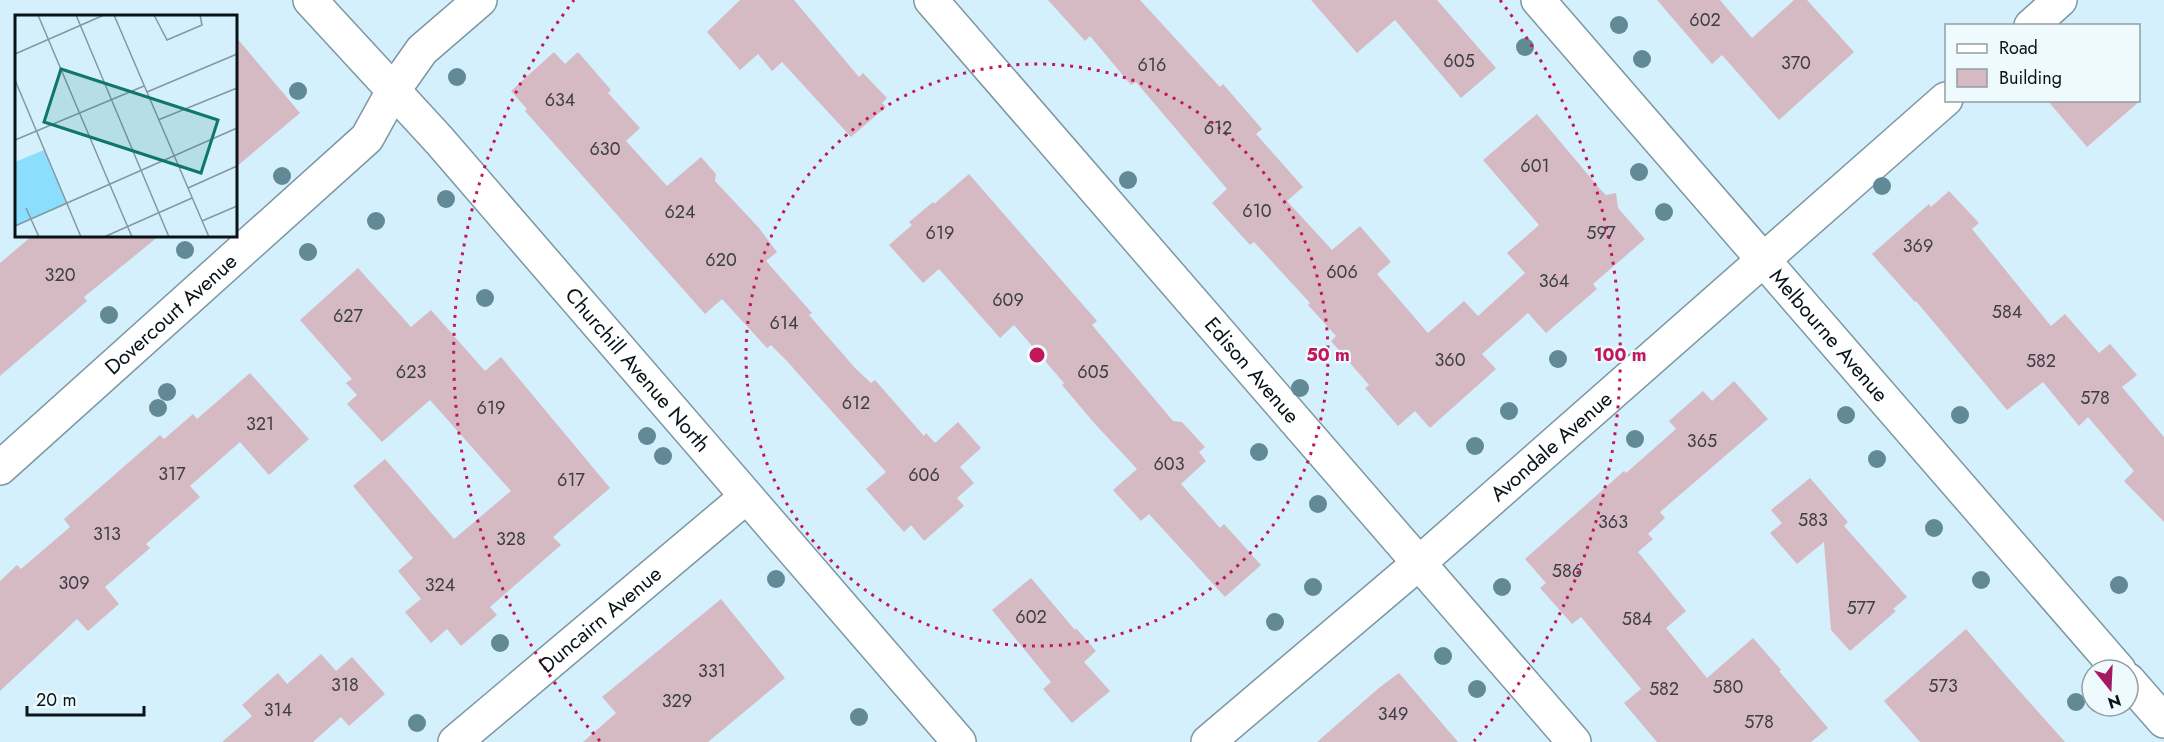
<svg xmlns="http://www.w3.org/2000/svg" width="2164" height="742" font-family="Jost,sans-serif">
<style>
.building{fill:#d5bac4}
.lines{fill:none;stroke-linecap:round;stroke-linejoin:round}
.minor-casing{stroke:#7d97a2;stroke-width:36}
.major-casing{stroke:#7d97a2;stroke-width:36}
.minor{stroke:#fff;stroke-width:33}
.major{stroke:#fff;stroke-width:33}
.tree{fill:#618996}
.ring{fill:none;stroke:#c2185b;stroke-width:3;stroke-dasharray:3 6}
.labels{text-anchor:middle;stroke-width:4.5;stroke-linejoin:round;paint-order:stroke}
.number-label{font-size:18px;fill:#3d3e43}
.street-label{font-size:21px;fill:#0a1418;stroke:#effaff}
.inset-road{fill:none;stroke:#8398a1;stroke-width:1.5}
.view{fill:#0f766e;fill-opacity:0.15;stroke:#0f766e;stroke-width:3}
.inset-edge{fill:none;stroke:#0a1418;stroke-width:3}
.centre{fill:#c2185b;stroke:#effaff;stroke-width:3}
.ring-label{font-size:18px;text-anchor:middle;font-weight:bold;fill:#c2185b;stroke:#effaff;stroke-width:4.5;stroke-linejoin:round;paint-order:stroke}
</style>
<rect width="100%" height="100%" fill="#d4f0fc"/>
<path class="building" d="M740 0H794L859 77 863 73 887 98 882 103 886 107 851 137 782 62 772 71 758 54 740 70 707 32Z
M1048 0H1140L1220 87 1223 84 1262 129 1256 134 1303 187 1287 201 1332 250 1360 226 1391 262 1377 274 1428 333 1464 301 1478 316 1525 273 1507 253 1539 225 1483 160 1537 114 1600 189 1606 195 1616 193 1618 208 1645 239 1593 284 1597 289 1546 333 1528 313 1482 354 1496 369 1430 428 1415 411 1398 426 1365 388 1369 385 1331 341 1336 336 1308 305 1310 303 1254 242 1250 245 1212 203 1227 189 1136 82 1131 85 1090 36 1085 41Z
M1311 0H1437L1496 68 1461 98 1395 20 1357 53Z
M1657 0H1720L1752 38 1794 0H1807L1854 52 1779 120 1722 55 1712 64Z
M236 37 300 113 236 167Z
M554 52 565 64 578 52 611 90 608 93 640 128 626 141 667 186 701 157 716 174 715 181 759 228 777 252 766 261 812 313 809 315 855 368 871 383 875 380 924 436 926 433 935 443 958 422 981 448 960 467 974 483 957 498 964 506 924 541 911 525 904 532 866 489 886 472 785 359 771 345 767 348 722 299 705 314 525 111 527 109 511 91Z
M2047 100H2141L2087 147Z
M969 174 1097 321 1092 325 1173 421 1182 422 1205 447 1199 452 1206 461 1181 484 1220 528 1224 524 1261 565 1225 597 1149 514 1141 521 1113 490 1137 469 1095 424 1062 385 1064 383 1014 325 1000 338 939 269 923 283 889 245 912 225 909 222 933 202 934 204Z
M1949 191 1979 223 1972 229 2051 326 2065 314 2099 353 2110 344 2137 375 2122 387 2164 437V522L2124 481 2134 471 2088 417 2079 426 2043 382 2007 410 1916 301 1915 302 1872 254 1929 204 1931 207Z
M32 236H159L84 297 87 301 0 376V263Z
M358 268 411 327 431 310 485 371 501 357 610 488 553 537 561 545 490 607 497 615 461 646 447 629 431 643 405 612 421 599 398 571 413 558 353 486 385 459 454 539 511 491 430 400 382 442 347 404 357 395 346 383 352 379 300 320Z
M250 373 309 439 269 475 240 442 190 486 200 497 146 544 150 548 105 587 119 604 88 631 77 619 0 691V581L17 565 21 569 70 527 64 519 160 435 164 439 193 414 197 419Z
M1734 381 1768 419 1660 512 1665 518 1648 534 1653 539 1638 552 1686 611 1666 628 1707 678 1753 638 1781 670 1779 671 1828 728 1811 742H1657L1624 703 1641 689 1581 617 1572 624 1540 588 1546 583 1525 559 1624 471 1626 473 1676 429 1669 421 1703 391 1712 401Z
M1810 478 1848 522 1844 526 1907 597 1893 609 1896 611 1850 651 1831 630 1824 542 1797 564 1770 533 1782 523 1771 510Z
M1031 578 1075 630 1076 628 1096 651 1084 662 1110 691 1072 723 1043 689 1051 682 992 610Z
M721 599 785 678 708 742H583L616 713 602 697Z
M1966 629 2008 678 2065 742H1920L1884 701Z
M321 654 336 671 352 657 385 694 349 726 341 717 313 742H222L252 716 242 705 278 673 287 684Z
M1399 673 1458 742H1317L1380 687Z"/>
<g class="lines">
<g class="minor-casing">
<g id="minor">
<path id="s1" d="M931 0 1574 742"/>
<path id="s2" d="M1538 0 2119 670"/>
<path d="M2031 26 2060 0"/>
<path id="s3" d="M0 468 367 138 393 91 422 50 480 0"/>
<path d="M2128 680 2164 721"/>
<path id="s4" d="M455 742 746 497"/>
<path id="s5" d="M1208 742 1419 563 1946 99"/>
</g>
</g>
<g class="major-casing">
<g id="major">
<path id="s6" d="M310 0 439 140 959 742"/>
</g>
</g>
<use href="#minor" class="minor"/>
<use href="#major" class="major"/>
</g>
<g class="tree">
<circle cx="1619" cy="25" r="9"/>
<circle cx="1525" cy="47" r="9"/>
<circle cx="1642" cy="59" r="9"/>
<circle cx="457" cy="77" r="9"/>
<circle cx="298" cy="91" r="9"/>
<circle cx="1639" cy="172" r="9"/>
<circle cx="282" cy="176" r="9"/>
<circle cx="1128" cy="180" r="9"/>
<circle cx="1882" cy="186" r="9"/>
<circle cx="446" cy="199" r="9"/>
<circle cx="1664" cy="212" r="9"/>
<circle cx="376" cy="221" r="9"/>
<circle cx="185" cy="250" r="9"/>
<circle cx="308" cy="252" r="9"/>
<circle cx="485" cy="298" r="9"/>
<circle cx="109" cy="315" r="9"/>
<circle cx="1558" cy="359" r="9"/>
<circle cx="1300" cy="388" r="9"/>
<circle cx="167" cy="392" r="9"/>
<circle cx="158" cy="408" r="9"/>
<circle cx="1509" cy="411" r="9"/>
<circle cx="1846" cy="415" r="9"/>
<circle cx="1960" cy="415" r="9"/>
<circle cx="647" cy="436" r="9"/>
<circle cx="1635" cy="439" r="9"/>
<circle cx="1475" cy="446" r="9"/>
<circle cx="1259" cy="452" r="9"/>
<circle cx="663" cy="456" r="9"/>
<circle cx="1877" cy="459" r="9"/>
<circle cx="1318" cy="504" r="9"/>
<circle cx="1934" cy="528" r="9"/>
<circle cx="776" cy="579" r="9"/>
<circle cx="1981" cy="580" r="9"/>
<circle cx="2119" cy="585" r="9"/>
<circle cx="1313" cy="587" r="9"/>
<circle cx="1502" cy="587" r="9"/>
<circle cx="1275" cy="622" r="9"/>
<circle cx="500" cy="643" r="9"/>
<circle cx="1443" cy="656" r="9"/>
<circle cx="1477" cy="689" r="9"/>
<circle cx="2076" cy="702" r="9"/>
<circle cx="859" cy="717" r="9"/>
<circle cx="417" cy="723" r="9"/>
</g>
<g class="ring">
<circle cx="1037" cy="355" r="291"/>
<path d="M600 741A583 583 0 0 1 574 0M1500 0A583 583 0 0 1 1474 741"/>
</g>
<g class="labels">
<g class="number-label">
<text x="1705" y="26">602</text>
<text x="1459" y="67">605</text>
<text x="1796" y="69">370</text>
<text x="1152" y="71">616</text>
<text x="560" y="106">634</text>
<text x="1218" y="134">612</text>
<text x="605" y="155">630</text>
<text x="1535" y="172">601</text>
<text x="1257" y="217">610</text>
<text x="680" y="218">624</text>
<text x="940" y="239">619</text>
<text x="1601" y="239">597</text>
<text x="1918" y="252">369</text>
<text x="721" y="266">620</text>
<text x="1342" y="278">606</text>
<text x="60" y="281">320</text>
<text x="1554" y="287">364</text>
<text x="1008" y="306">609</text>
<text x="2007" y="318">584</text>
<text x="348" y="322">627</text>
<text x="784" y="329">614</text>
<text x="1450" y="366">360</text>
<text x="2041" y="367">582</text>
<text x="411" y="378">623</text>
<text x="1093" y="378">605</text>
<text x="2095" y="404">578</text>
<text x="856" y="409">612</text>
<text x="491" y="414">619</text>
<text x="260" y="430">321</text>
<text x="1702" y="447">365</text>
<text x="1169" y="470">603</text>
<text x="172" y="480">317</text>
<text x="924" y="481">606</text>
<text x="571" y="486">617</text>
<text x="1813" y="526">583</text>
<text x="1613" y="528">363</text>
<text x="107" y="540">313</text>
<text x="511" y="545">328</text>
<text x="1567" y="577">586</text>
<text x="74" y="589">309</text>
<text x="440" y="591">324</text>
<text x="1861" y="614">577</text>
<text x="1031" y="623">602</text>
<text x="1637" y="625">584</text>
<text x="712" y="677">331</text>
<text x="345" y="691">318</text>
<text x="1943" y="692">573</text>
<text x="1728" y="693">580</text>
<text x="1664" y="695">582</text>
<text x="677" y="707">329</text>
<text x="278" y="716">314</text>
<text x="1393" y="720">349</text>
<text x="1759" y="728">578</text>
</g>
<g class="street-label">
<text dy="7" stroke="none"><textPath href="#s3" startOffset="230">Dovercourt Avenue</textPath></text>
<text dy="7" stroke="none"><textPath href="#s2" startOffset="444">Melbourne Avenue</textPath></text>
<text dy="7" stroke="none"><textPath href="#s6" startOffset="494">Churchill Avenue North</textPath></text>
<text dy="7" stroke="none"><textPath href="#s1" startOffset="490">Edison Avenue</textPath></text>
<text dy="7" stroke="none"><textPath href="#s5" startOffset="453">Avondale Avenue</textPath></text>
<text dy="7" stroke="none"><textPath href="#s4" startOffset="190">Duncairn Avenue</textPath></text>
</g>
</g>
<g transform="translate(15 15)">
<rect width="222" height="222" fill="#d4f0fc"/>
<path d="M29 135 52 189 0 211V147Z" fill="#8cdefe"/>
<path class="inset-road" d="M23 0 117 222M61 0 154 222M99 0 194 222M139 0 152 25 187 10 185 0M0 39 89 0M0 65 66 222M132 77 222 39M143 105 222 73M0 125 129 71M173 173 222 151M11 193 24 222M187 206 222 191M0 211 222 113M89 222 177 183"/>
<path class="view" d="M46 54 203 105 186 158 29 107Z"/>
<rect width="222" height="222" class="inset-edge"/>
</g>
<circle cx="1037" cy="355" r="9" class="centre"/>
<g class="ring-label">
<text x="1328" y="361">50 m</text>
<text x="1620" y="361">100 m</text>
</g>
<rect x="1945" y="24" width="195" height="78" fill="#effaff" stroke="#939ea3" stroke-width="1.5"/>
<rect x="1957" y="44" width="30" height="9" fill="#ffffff" stroke="#939ea3" stroke-width="1.5"/>
<text x="1999" y="54" font-size="18" fill="#0a1418">Road</text>
<rect x="1957" y="69" width="30" height="18" fill="#d5bac4" stroke="#939ea3" stroke-width="1.5"/>
<text x="1999" y="84" font-size="18" fill="#0a1418">Building</text>
<g transform="translate(2110 688) rotate(162)"><circle r="28" fill="#effaff" stroke="#939ea3" stroke-width="1.5"/>
<path d="M0-4.5L10 22L0 15L-10 22Z" fill="#a31a63"/>
<text y="-9" font-size="16" font-weight="bold" text-anchor="middle" fill="#0a1418">N</text>
</g>
<path d="M27 706v9h117v-9" fill="none" stroke="#0a1418" stroke-width="3"/>
<text x="36" y="706" font-size="18" fill="#0a1418" stroke="#effaff" stroke-width="4.5" paint-order="stroke">20 m</text>
</svg>
